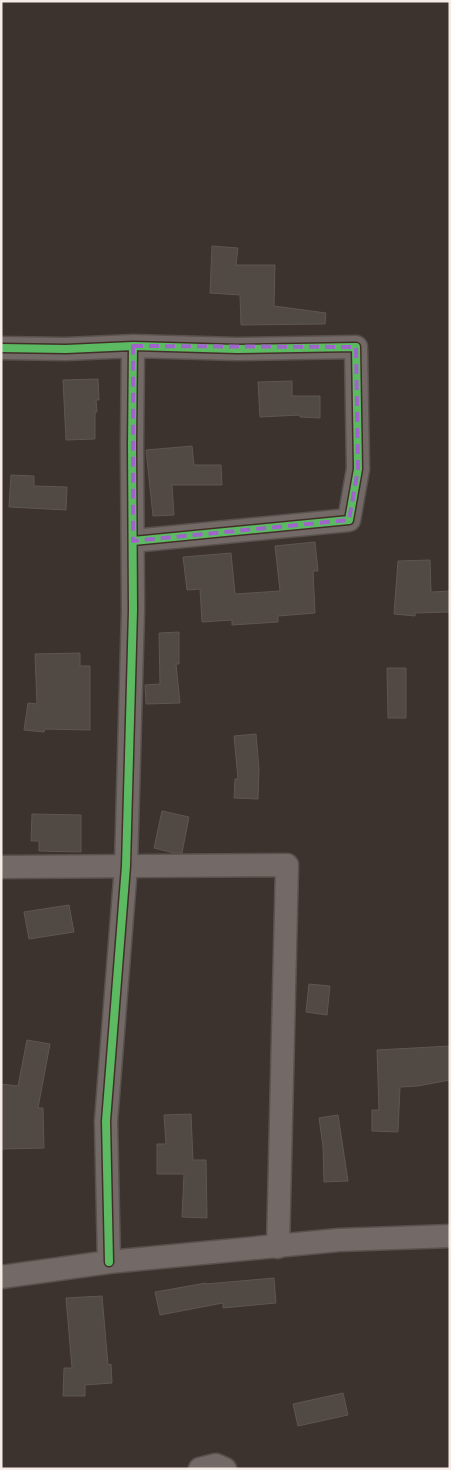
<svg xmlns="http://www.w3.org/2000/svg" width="451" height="1470" font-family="'Titillium Web',sans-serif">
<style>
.building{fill:#514944;stroke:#5e5652}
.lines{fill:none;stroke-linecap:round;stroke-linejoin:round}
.street-casing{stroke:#59514d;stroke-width:25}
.street{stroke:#736a67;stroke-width:22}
.cycleway-casing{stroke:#423028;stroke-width:11}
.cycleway{stroke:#5cba63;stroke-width:8}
.marked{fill:none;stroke:#a065cb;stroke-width:4;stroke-dasharray:10 6;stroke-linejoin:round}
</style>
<rect width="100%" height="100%" fill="#3c322e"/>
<path class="building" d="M212 246 238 248 236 265H275L274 306 326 313 325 324 241 325 240 295 210 293Z
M98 379 99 400H96L97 412H95V439L66 440 63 380Z
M292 381V396H320V418L300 417V415L260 417 258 382Z
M192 446 194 465H221L222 485H172L174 515 153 516 146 450Z
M11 475 34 476V486L67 487 66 510 9 507Z
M315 542 318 571H313L315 613 278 616V622L232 625V620L202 622 200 589 187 590 183 557 231 553 235 594 280 591 275 546Z
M430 560 431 592 450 591V612L415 613V616L394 614 398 561Z
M179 632V664H176L180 703 146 704 145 685 160 684 159 633Z
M80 653V666H90V730L45 729 44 732 24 730 28 703 37 704 35 654Z
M387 668H406V718H388Z
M256 734 259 769 258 799 234 798 235 779H238L234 736Z
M162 811 189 817 182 853H174L154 848Z
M32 814 81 815V852L39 851V841H31Z
M69 905 74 932 29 939 24 912Z
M309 984 330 986 327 1015 306 1012Z
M27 1040 50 1044 38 1108H43L44 1148 1 1149V1084L18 1086Z
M450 1046V1080L418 1086 400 1087 398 1132 372 1131V1110H379L377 1050Z
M191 1114 193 1160H206L207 1218 182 1217 184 1174H157V1144H166L164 1115Z
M338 1115 348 1181 324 1182 323 1146 319 1118Z
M274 1278 276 1303 223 1308V1303L160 1315 155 1292 206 1283V1284Z
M102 1296 108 1365 111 1364 112 1383 85 1385V1396H63L64 1368H72L66 1298Z
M343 1393 348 1415 298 1426 293 1404Z"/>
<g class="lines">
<g class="street-casing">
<path id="street" d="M1 348 66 349 133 346 237 349 356 347 358 469 349 520 133 541
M1 867 287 865 278 1247
M109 1262 106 1121 126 866 133 610 132 445 133 346
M1 1277 109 1262 339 1240 450 1236
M200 1469 216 1465 225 1469"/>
</g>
<use href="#street" class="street"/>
<g class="cycleway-casing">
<path id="cycleway" d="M1 348 66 349 133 346 237 349 356 347 358 469 349 520 133 541
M109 1262 106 1121 126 866 133 610 132 445 133 346"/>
</g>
<use href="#cycleway" class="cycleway"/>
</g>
<path class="marked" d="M133 346 356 347 358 469 349 520 133 541Z"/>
<rect width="451" height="1470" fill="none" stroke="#f7ebe6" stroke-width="5"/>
</svg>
